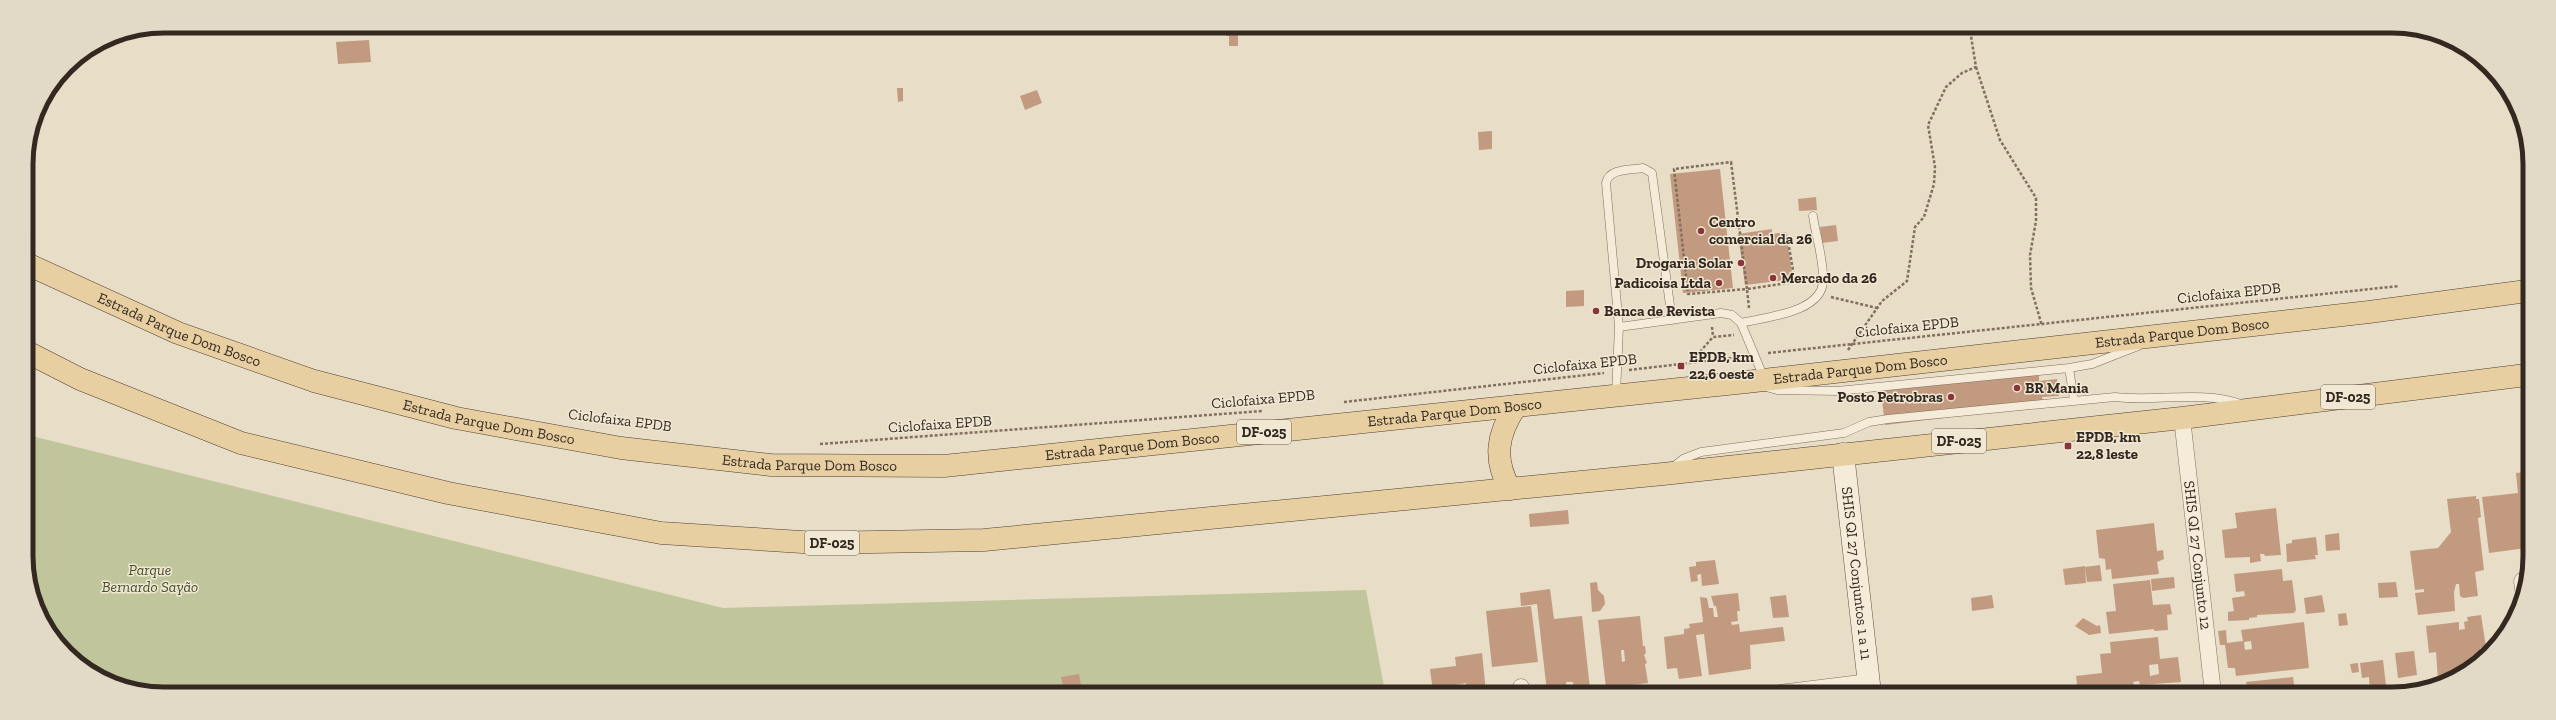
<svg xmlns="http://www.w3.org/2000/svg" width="2556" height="720" font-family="'Zilla Slab',serif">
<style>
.green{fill:#c1c59b}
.building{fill:#c29a80;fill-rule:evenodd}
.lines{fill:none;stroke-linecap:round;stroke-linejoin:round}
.lane-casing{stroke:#81705e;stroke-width:9}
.street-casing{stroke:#81705e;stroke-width:17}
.secondary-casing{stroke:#635141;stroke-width:23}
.primary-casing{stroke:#503f31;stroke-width:23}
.path{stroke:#81705e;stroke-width:2.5;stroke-dasharray:3 2;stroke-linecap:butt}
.lane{stroke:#f4ebd8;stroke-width:8}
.street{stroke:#f4ebd8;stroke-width:16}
.secondary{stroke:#f4ebd8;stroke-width:22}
.primary{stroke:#e7cfa2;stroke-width:22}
.poi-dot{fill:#893538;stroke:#f1e8d4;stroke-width:1.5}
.labels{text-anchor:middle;stroke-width:3;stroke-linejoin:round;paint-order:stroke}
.shield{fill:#f1e8d4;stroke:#6c6256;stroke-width:1}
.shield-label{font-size:14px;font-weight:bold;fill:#332920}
.poi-label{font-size:15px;font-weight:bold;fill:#332920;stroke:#f1e8d4;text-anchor:start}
.street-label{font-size:15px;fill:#332920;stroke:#f1e8d4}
.park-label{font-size:15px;font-style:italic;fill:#454d29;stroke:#f1e8d4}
.rim{fill:none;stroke:#332920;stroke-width:5}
</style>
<rect width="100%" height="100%" fill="#e8ddc6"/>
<path class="green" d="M28 435 723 608 1366 590 1385 692 128 689 95 675 60 647 29 583Z"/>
<path class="building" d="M1226 28H1237L1238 36H1226Z
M1229 36H1238V46H1229Z
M369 40 371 62 338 64 336 42Z
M897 88H903V101L898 102Z
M1037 90 1042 103 1025 110 1020 96Z
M1492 131V149L1479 150 1478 132Z
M1720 169 1733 288 1683 293 1670 174Z
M1816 197 1817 210 1799 211 1798 199Z
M1836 225 1838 241 1822 243 1820 227Z
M1772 229V234L1786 232 1793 279 1745 285 1738 234Z
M1584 290V306L1566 307V291Z
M2039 372V381L2057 379 2059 396 2042 397 2043 406 1885 425 1881 391Z
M2526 440V454H2524L2523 441Z
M2526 472V548L2489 553 2482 497 2518 493 2516 473Z
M2476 496V499H2479L2481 517 2478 518 2484 570 2475 572 2478 596 2463 598 2460 596 2459 584H2456L2454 592 2455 611 2418 615 2415 593 2424 592V589L2415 590 2410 551 2438 548 2451 532 2447 499Z
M2276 508 2281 555 2265 556 2264 554H2260L2261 561 2250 563V557L2225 558 2222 530 2237 528 2235 513Z
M1568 510 1569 524 1530 527 1529 514Z
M2154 523 2157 551 2163 550 2164 559 2157 562 2159 574 2112 579 2111 569 2106 570 2105 559 2099 558 2096 530Z
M2339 533 2340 550 2326 551 2325 535Z
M2316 537 2318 555H2315L2316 559 2287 562 2286 544 2292 543V540Z
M1715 560 1719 584 1702 586 1701 574 1697 575 1698 581 1691 582 1689 567 1696 566V562Z
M2100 565 2102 581 2087 582 2085 567Z
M2085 566 2086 583 2065 585 2063 569Z
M2282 569 2283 581 2292 580 2296 610 2294 613 2257 615V617L2249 618V620L2228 621V612L2234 611 2232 598 2245 596 2244 591 2236 592 2234 574Z
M2174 577 2175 588 2152 591 2151 579Z
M2150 580 2153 605 2170 604 2172 614 2167 615 2168 630 2154 631V629L2109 634 2106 612 2116 611 2113 584Z
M1597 582 1598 590 1604 596 1605 604 1600 611 1592 612 1590 583Z
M2396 582 2398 597 2379 598 2378 583Z
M1550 589 1554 619 1582 616 1590 689 1574 691 1573 682H1566L1567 692H1547L1537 604 1521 606 1520 593Z
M1738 593 1740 611H1737L1738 621 1731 622 1732 625 1739 624 1740 632 1748 631 1749 636 1748 631 1783 627 1785 641 1750 645 1751 669 1709 675 1704 634 1696 635 1702 676 1679 679 1677 668 1667 669 1664 637 1684 634V629L1690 628 1689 624 1703 622 1700 597 1707 598 1709 608H1713L1714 617H1718L1716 606H1714L1711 596Z
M1786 595 1789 617 1773 618 1770 597Z
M1992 595 1994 608 1972 611 1971 598Z
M2322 595 2325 612 2306 614 2304 598Z
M1531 606 1538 662 1492 667 1486 611Z
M2346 613 2348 625 2339 626 2338 614Z
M2481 615 2486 647 2480 648 2482 658H2484L2458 675 2452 676V679L2438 680 2436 652 2429 653 2426 626 2459 622V630L2465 629 2464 622 2468 621 2467 617Z
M1640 616 1643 646H1645L1646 653 1644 655 1647 663 1645 664 1648 683 1606 688 1598 620ZM1621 650H1624L1625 661 1622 662Z
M2083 618 2097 626 2100 625 2101 633 2089 635 2075 626Z
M2304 622 2309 668 2236 676 2235 668H2228L2225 645H2220L2218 631 2226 630 2227 643 2243 641 2241 630ZM2251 641 2252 649 2245 650 2244 642Z
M2158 637 2160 659 2178 657 2181 682 2140 685 2139 681 2133 682 2134 685 2120 686 2121 690 2078 693 2076 676 2102 673 2100 654 2111 653 2110 642ZM2158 664 2159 674 2150 676 2149 665Z
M2414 651 2417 675 2398 678 2395 653Z
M1482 653 1486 692H1460L1467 690 1466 683 1455 685 1457 692H1433L1430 669 1456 666 1455 657Z
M2383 660 2387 694H2370L2369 677 2362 678 2360 663Z
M2358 663 2359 672 2352 673 2350 664Z
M1079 674 1082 691H1064L1061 677Z
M2293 677 2295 692 2304 691 2305 694 2248 693 2246 682Z
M2163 689V693H2137V692Z"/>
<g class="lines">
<g class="lane-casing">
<path id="lane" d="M1741 323C1765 317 1822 313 1823 281 1824 260 1816 237 1813 216
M1619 327 1721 313 1732 315 1741 323 1764 378
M2069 368 2092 364 2138 346
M1766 387 1777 390 1837 391 2069 368 2074 400
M1616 394 1619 327 1606 183C1609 168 1631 170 1643 168L1652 173 1672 320
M1673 467 1683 459 1701 452 1844 433 1869 422 1888 419 2115 397C2157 402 2200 390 2241 404"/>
</g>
<g class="street-casing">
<g id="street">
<path id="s1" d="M2182 418 2213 693"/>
<path d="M2522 581 2524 595"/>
<path d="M1521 687V692"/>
<path d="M1780 693 1869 682"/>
</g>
</g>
<g class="secondary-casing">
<g id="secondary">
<path id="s2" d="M1843 454 1870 693"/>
</g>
</g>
<g class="primary-casing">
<g id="primary">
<path id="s3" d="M27 264 178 333 314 381 456 418 621 448 771 465 944 466 1746 382 2369 312 2527 291"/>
<path d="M27 352 80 379 241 443 448 493 661 533 818 543 984 540 1663 474 2182 418 2526 375"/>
<path d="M1510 489C1493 459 1497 434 1516 406"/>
</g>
</g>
<path class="path" d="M1976 67 2000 140 2036 198V221L2030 255 2031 288 2042 326
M1731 162 1747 289 1688 294 1674 169Z
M1831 297 1877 308
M1749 308 1747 289 1795 282 1787 235
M1712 327 1713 337
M1848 350 1882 301 1907 281 1915 227 1924 217 1934 184 1935 167 1928 125 1946 87 1962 73 1976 67 1970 30
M1768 353 2399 286
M1690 363 1713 337 1734 335
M1629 370 1741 357
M1344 402 1604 373
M820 444 1262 411"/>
<use href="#lane" class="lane"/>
<use href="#street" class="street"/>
<use href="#secondary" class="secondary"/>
<use href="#primary" class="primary"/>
</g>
<g class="poi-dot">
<circle cx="1701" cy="231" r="4"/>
<circle cx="1741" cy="263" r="4"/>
<circle cx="1773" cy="278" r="4"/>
<circle cx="1719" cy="283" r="4"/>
<circle cx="1596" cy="311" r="4"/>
<rect x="1677" y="362" width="8" height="8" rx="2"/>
<circle cx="2017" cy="388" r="4"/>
<circle cx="1951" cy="397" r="4"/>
<rect x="2064" y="442" width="8" height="8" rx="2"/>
</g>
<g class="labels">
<g class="shield">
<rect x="2321" y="385" width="54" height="24" rx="3"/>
<rect x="1237" y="420" width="54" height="24" rx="3"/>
<rect x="1932" y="429" width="54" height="24" rx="3"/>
<rect x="805" y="531" width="54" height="24" rx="3"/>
</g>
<g class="shield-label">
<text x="2348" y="402">DF-025</text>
<text x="1264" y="437">DF-025</text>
<text x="1959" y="446">DF-025</text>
<text x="832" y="548">DF-025</text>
</g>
<g class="poi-label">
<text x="1709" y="227">Centro<tspan x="1709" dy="17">comercial da 26</tspan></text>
<text x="1733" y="268" text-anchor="end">Drogaria Solar</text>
<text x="1781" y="283">Mercado da 26</text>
<text x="1711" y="288" text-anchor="end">Padicoisa Ltda</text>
<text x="1604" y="316">Banca de Revista</text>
<text x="1689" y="362">EPDB, km<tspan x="1689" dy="17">22,6 oeste</tspan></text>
<text x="2025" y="393">BR Mania</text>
<text x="1943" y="402" text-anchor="end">Posto Petrobras</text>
<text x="2076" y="442">EPDB, km<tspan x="2076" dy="17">22,8 leste</tspan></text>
</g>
<g class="street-label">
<text transform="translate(2229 293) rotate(-6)" y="5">Ciclofaixa EPDB</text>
<text transform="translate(1907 327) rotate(-6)" y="5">Ciclofaixa EPDB</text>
<text dy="5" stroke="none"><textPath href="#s3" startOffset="166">Estrada Parque Dom Bosco</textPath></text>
<text dy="5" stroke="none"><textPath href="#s3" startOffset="2194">Estrada Parque Dom Bosco</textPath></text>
<text transform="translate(1585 364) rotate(-6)" y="5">Ciclofaixa EPDB</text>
<text dy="5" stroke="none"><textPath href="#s3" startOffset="1870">Estrada Parque Dom Bosco</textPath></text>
<text transform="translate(1263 399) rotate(-5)" y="5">Ciclofaixa EPDB</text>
<text dy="5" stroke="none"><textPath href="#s3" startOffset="1462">Estrada Parque Dom Bosco</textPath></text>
<text transform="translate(620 420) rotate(7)" y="5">Ciclofaixa EPDB</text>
<text dy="5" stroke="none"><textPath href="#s3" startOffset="490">Estrada Parque Dom Bosco</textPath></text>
<text transform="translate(940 424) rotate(-4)" y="5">Ciclofaixa EPDB</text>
<text dy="5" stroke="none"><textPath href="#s3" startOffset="1138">Estrada Parque Dom Bosco</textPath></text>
<text dy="5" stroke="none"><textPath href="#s3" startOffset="814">Estrada Parque Dom Bosco</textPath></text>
<text dy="5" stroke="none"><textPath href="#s1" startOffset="138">SHIS QI 27 Conjunto 12</textPath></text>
<text dy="5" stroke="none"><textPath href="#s2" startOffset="120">SHIS QI 27 Conjuntos 1 a 11</textPath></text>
</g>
<g class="park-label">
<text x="150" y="575">Parque<tspan x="150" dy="17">Bernardo Sayão</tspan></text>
</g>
</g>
<path d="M0 0H2556V720H0ZM164 33H2392A131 131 0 0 1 2523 164V556A131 131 0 0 1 2392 687H164A131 131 0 0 1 33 556V164A131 131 0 0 1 164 33Z" fill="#e2d9c6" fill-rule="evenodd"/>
<path class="rim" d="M164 33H2392A131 131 0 0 1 2523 164V556A131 131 0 0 1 2392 687H164A131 131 0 0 1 33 556V164A131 131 0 0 1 164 33Z"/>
</svg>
